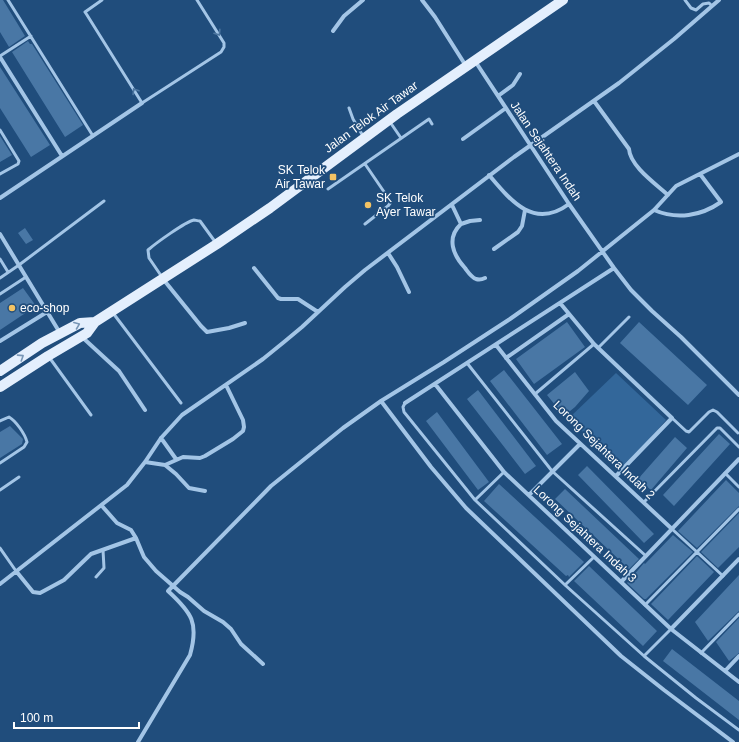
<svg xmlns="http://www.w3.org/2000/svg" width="739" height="742" font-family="Arial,sans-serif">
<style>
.green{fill:#33679a}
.building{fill:#4977a5}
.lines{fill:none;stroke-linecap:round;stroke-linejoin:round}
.lane{stroke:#a3c5e6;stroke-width:3}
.street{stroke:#a3c5e6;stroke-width:4}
.primary{stroke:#e4effd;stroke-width:10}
.oneway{stroke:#4e77a1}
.oneway2{stroke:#7896b6}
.poi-dot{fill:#f3c364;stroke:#204d7c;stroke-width:1.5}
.labels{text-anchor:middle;stroke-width:3.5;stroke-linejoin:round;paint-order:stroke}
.street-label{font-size:12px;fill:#fff;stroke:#204d7c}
.poi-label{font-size:12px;fill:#fff;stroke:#204d7c;text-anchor:start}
</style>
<rect width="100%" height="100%" fill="#204d7c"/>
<path class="green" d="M616 373 666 420 624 469 568 419Z"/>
<path class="building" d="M0 0H3L25 36 9 47 0 32Z
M28 41 30 44H32L83 125 65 137 12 52Z
M0 67 50 145 31 157 0 108Z
M0 136 12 155 0 162Z
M25 228 33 240 26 244 18 233Z
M23 288 36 306 0 330V303Z
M567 322 585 347 534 384 516 359Z
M639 322 707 385 688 405 620 343Z
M504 370 562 444 547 455 490 381Z
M575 372 589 391 575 407 564 416 547 395Z
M478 390 536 466 525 474 467 399Z
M437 412 489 482 478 490 426 421Z
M10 426 23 439 22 444 0 458V432Z
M719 434 730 444 674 506 663 495Z
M675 437 687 448 651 490 638 479Z
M587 466 654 534 644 543 578 475Z
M726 480 739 493V506L697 548 678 531Z
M499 484 584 562 569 577 568 575 566 576 484 501Z
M565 489 639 559 629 569 555 499Z
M739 513V547L718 568 701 552Z
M673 535 693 552 646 599H644L627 583 644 563 645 564Z
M697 556 714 572 668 620 651 604Z
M589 566 657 631 643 646 574 581Z
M739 575V611L708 641 695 622Z
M739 618V653L729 661 716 642Z
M672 649 739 701V720L663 661Z"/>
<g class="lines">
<path class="lane" d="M8 0 93 136
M102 0 85 12 87 15 142 103 221 52 224 47V43L197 0
M685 0 691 8 696 10 703 4 709 3 712 6
M0 56 31 36
M349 108 353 119 363 136
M390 122 401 138
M0 130 19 161 18 164 0 174
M328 189 429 119 432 124
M365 224 388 206 391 202 365 164
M0 259 8 272
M162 277 149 258 148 250C156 243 185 222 194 220 195 220 198 221 200 221L216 243
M0 278 19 265 104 201
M0 294 26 277
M113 313 181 403
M598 348 629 317
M49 357 91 415
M467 363 552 471 646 556
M535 394 594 344
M405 403 403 407 404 412 475 500 565 585 644 656 696 698 739 730
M672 418 686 431 689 432 709 412 713 410 717 412 738 433
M0 421 9 417C16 421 25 434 27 442L24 447 0 463
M725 473 739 487
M0 490 19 477
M475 500 504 472
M644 502 717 428H720L739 447
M672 529 723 576
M0 548 16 571
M96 577 104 568 103 550
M565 585 594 557
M645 605 739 509
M701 653 739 614
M644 656 671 629"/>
<path class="street" d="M422 0 435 17 466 66
M333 31 344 16 363 0
M0 57 62 156
M475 61 569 204 614 268 631 290 652 311 681 337 739 395
M498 96 513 85 520 74
M594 101 629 149C630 166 656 184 668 195
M463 139 506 108
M489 175C511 201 534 230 569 204
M0 198 142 103
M452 205 461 224C446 238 453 255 465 268 468 272 471 277 476 279 479 280 483 279 485 278
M654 210C677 220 701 216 721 202L700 174
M461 224 470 221 480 220
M0 234 60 333
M494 249 518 232 522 226 525 210
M388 253 397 267 409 292
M254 268 278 298 281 299H298L318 312
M163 279 201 326 207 332 229 328 245 323
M560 303 594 344 672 418 616 476
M82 337 119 371 145 410
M0 341 47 312
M496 345 556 421 672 529
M506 358 569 314
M435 384 504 472 671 629 739 682
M381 401 431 467 466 508 621 656 664 690 733 742
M405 403 614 268
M161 438 176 459
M145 462 165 465 183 457 200 458 205 456 233 439 243 431 244 427 243 420 226 385
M165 465 176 474 189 488 205 491
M529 495 580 444
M102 506 117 523 131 530 136 538 141 550 144 557 156 571 180 592 188 597 204 611 223 622 231 629 241 644 263 664
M16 571 33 592 40 593 64 580 91 554 136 538
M621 582 739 459
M0 584 127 485 145 462 161 438 182 415 263 359 284 342 302 327 345 287 365 270 514 157 619 83 674 39 719 0
M671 629 739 559
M725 671 739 656
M138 742 190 655C199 623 192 613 168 591L271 486 343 428 381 401 444 362 510 319 578 271 654 210 676 186 739 154"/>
<path class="primary" d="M0 371 42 343 80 323 95 322
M0 387 48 356 87 333 95 322 217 244 270 208 397 114 563 0"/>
</g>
<defs><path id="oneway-chevron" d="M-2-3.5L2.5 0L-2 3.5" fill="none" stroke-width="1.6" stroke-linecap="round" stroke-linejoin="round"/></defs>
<g class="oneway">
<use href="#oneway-chevron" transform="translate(218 33) rotate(57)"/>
<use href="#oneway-chevron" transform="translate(135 91) rotate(-122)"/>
</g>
<g class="oneway2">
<use href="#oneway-chevron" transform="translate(77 325) rotate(-22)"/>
<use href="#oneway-chevron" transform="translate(21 357) rotate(-33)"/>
</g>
<g class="poi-dot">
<rect x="329" y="173" width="8" height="8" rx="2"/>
<circle cx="368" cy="205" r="4"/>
<circle cx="12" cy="308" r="4"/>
</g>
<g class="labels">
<g class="street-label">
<text transform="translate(371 117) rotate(-36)" y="4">Jalan Telok Air Tawar</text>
<text transform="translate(546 151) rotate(56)" y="4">Jalan Sejahtera Indah</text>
<text transform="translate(604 450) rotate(44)" y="4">Lorong Sejahtera Indah 2</text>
<text transform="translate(585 534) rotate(43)" y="4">Lorong Sejahtera Indah 3</text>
</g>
<g class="poi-label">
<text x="325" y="174" text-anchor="end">SK Telok<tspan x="325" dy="14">Air Tawar</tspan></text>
<text x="376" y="202">SK Telok<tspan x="376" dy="14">Ayer Tawar</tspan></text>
<text x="20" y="312">eco-shop</text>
</g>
</g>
<path d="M14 722v6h125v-6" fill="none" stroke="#ffffff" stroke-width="2"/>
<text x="20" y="722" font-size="12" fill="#ffffff" stroke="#204d7c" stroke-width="3" paint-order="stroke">100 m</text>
</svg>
